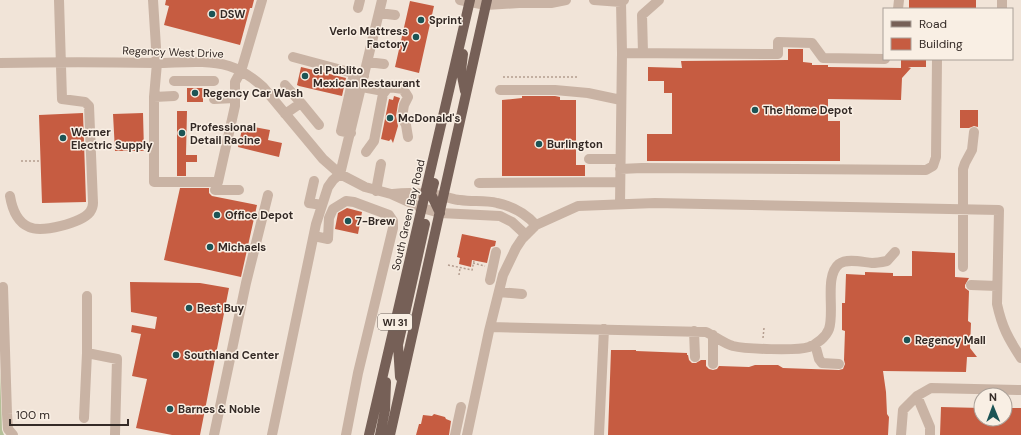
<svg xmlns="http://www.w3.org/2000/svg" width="1021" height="435" font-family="'DM Sans',sans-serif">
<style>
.green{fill:#b4c098}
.building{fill:#c65c41}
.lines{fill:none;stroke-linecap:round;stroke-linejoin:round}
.path{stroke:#b49d8f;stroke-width:1.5;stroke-dasharray:2 2;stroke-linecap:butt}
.minor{stroke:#c9b3a4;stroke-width:10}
.major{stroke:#766057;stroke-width:10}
.poi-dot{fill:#1c5455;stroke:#f9efe4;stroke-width:1.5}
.labels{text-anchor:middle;stroke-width:3;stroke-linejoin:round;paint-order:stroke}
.shield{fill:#f9efe4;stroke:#6f655f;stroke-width:1}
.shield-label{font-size:10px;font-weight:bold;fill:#342a26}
.poi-label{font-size:11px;font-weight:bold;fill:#342a26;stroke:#f9efe4;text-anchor:start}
.street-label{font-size:11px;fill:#342a26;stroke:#f9efe4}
</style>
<rect width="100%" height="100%" fill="#f1e4d8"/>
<path class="green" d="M0 371 2 430 4 435H0Z"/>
<path class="building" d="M166 0H254L252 8H250L240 45 164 25 169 6 165 5Z
M909 0H976V8L909 9Z
M410 1 434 6 419 73 395 67Z
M788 49H803V62L812 63V65H828V67L901 68V59H926V67H908L911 68 902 78 901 100 828 99V121H840V161H647V134H672V93H664V81H648V67L682 68 681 61 788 60Z
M301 67 346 78 342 96 299 86 297 85Z
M187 88H203V102H187Z
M394 96 400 98 398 104 396 116 398 126 393 143 391 139 389 141 381 139 389 99 393 100Z
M522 96H555L560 97V100H576V165H585V176H502V100L522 98Z
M960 110H978V127L974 126 969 128H960Z
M177 111H187L186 155H197V162H186V176H177Z
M83 113 86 202 42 203 39 115Z
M143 113 144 151H115L113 114Z
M243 125 270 130 268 140 282 143 279 157 238 147Z
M180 188H209V193L212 196 257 205 241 277 164 260Z
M347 208 362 212 358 234 335 229 338 213Z
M462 234 496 241 495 246 491 247 490 250 487 263 472 260 471 267 459 264 460 258 457 257Z
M912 251 955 253V277L969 278 965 285V288L969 291 968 321 971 323 970 348 977 357H967L966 372 883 371 886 392 887 414 889 417 888 435H608L611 350H636V351L687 353V355H688L689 360 692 363H696L701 360H706V366L709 369 713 370 717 369 719 366 749 367 755 365H778L783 368 839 370 843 369 845 364 844 360 845 331 842 330V303H845L846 274 865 275V272L893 273V276H912Z
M130 282 200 283 229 288 200 435H172L136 428 147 379 132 376 141 334 131 332 132 325 155 329 157 317 131 312Z
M941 407 981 408V419H1005V408H1021V435H940Z
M434 414 445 417 446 419 451 421 449 435H416L419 424H421L423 415 432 416Z"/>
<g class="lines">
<path class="path" d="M503 77H577
M21 161H41
M473 263 485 266
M448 265 472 270 474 261
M459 275 460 268
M763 338 764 328"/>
<path class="minor" d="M153 0 157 63 154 97V182H218L235 106V82L241 71 262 0
M460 0 486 5 519 3H551L566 0
M594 0 621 2 624 0
M358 8 360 0
M898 9 899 0
M1002 9V0
M379 13 395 15
M622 53 778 54V42L812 43 823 58 885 59
M643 53 642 15 659 0
M293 57 364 76
M367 62 384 64
M0 63C52 62 104 62 156 63 179 63 206 59 229 66 242 70 253 78 263 87L323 159 340 174 365 187 391 194 422 208 440 213 500 216 512 222 526 235
M174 81H214
M285 85 301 103 285 114
M362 87 378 90
M500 90H555L588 93 621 100
M154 97 174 96
M214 99 235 98
M301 103 319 125
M351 133 341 131 354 74
M366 152 374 141 383 94 386 90 389 87 403 89 408 97 404 105 402 117 406 125 408 137
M589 159H620
M620 169 642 168 926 170 933 166 936 157 937 59
M314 181 309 203 322 205
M479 183 620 182
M215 190H239
M376 191 381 164
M393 194C409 192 425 193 442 196 448 197 454 200 460 200 472 202 485 200 497 203 512 206 526 214 536 225
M10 196C12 208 17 222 29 227 42 233 81 223 90 212 92 209 93 206 93 203L89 106 85 102 62 99 59 0
M620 204 622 53 621 2
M314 236 328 239 329 218 333 209 346 201 354 202 389 215 393 221V228L358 373 346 435
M963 267V169L965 163 972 150 974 132
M490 280 496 252
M971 285 997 286
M3 287 7 414 8 429 13 435
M499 292 522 294
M87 296V353L117 359 115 435
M490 327 706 332C715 336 723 343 733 346 745 349 797 351 809 347 817 344 826 337 829 329 835 312 824 276 839 264 847 258 862 262 872 263 877 263 882 262 887 261L895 252
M694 331 695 357
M815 344 819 359 822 363 839 364
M713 364V335
M84 418 87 353
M214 435 246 283 268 195
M272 435 316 224 328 187 333 180 340 174 382 0
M455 435 461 407
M467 435 489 331 503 275 516 248 522 239 536 225 578 206 655 203 999 210 997 304C1002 327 1008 338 1021 358
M599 435 604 329
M901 435 903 410 917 396
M930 435V427L917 396 931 388 1021 390"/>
<path class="major" d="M463 54 461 71 465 91
M434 183 431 194 440 213
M400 377 398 345 425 224
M369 435 470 0
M380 435 385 410 386 382
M390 435 487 0"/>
</g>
<g class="poi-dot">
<circle cx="212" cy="14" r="4"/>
<circle cx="421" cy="20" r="4"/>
<circle cx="416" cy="37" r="4"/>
<circle cx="305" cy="76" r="4"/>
<circle cx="195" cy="93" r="4"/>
<circle cx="755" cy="110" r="4"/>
<circle cx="390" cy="118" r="4"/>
<circle cx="182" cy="133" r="4"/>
<circle cx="63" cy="138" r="4"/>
<circle cx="539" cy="144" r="4"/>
<circle cx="217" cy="215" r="4"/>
<circle cx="348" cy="221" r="4"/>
<circle cx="210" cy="247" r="4"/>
<circle cx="189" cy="308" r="4"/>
<circle cx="907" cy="340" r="4"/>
<circle cx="176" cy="355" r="4"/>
<circle cx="170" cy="409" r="4"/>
</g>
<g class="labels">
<rect class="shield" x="378" y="314" width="34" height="16" rx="3"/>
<g class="shield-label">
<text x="395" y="326">WI 31</text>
</g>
<g class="poi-label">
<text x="220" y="18">DSW</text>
<text x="429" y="24">Sprint</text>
<text x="408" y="35" text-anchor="end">Verlo Mattress<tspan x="408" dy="13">Factory</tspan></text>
<text x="313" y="74">el Publito<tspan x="313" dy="13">Mexican Restaurant</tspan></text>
<text x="203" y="97">Regency Car Wash</text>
<text x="763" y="114">The Home Depot</text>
<text x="398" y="122">McDonald's</text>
<text x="190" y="131">Professional<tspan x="190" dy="13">Detail Racine</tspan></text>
<text x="71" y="136">Werner<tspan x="71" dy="13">Electric Supply</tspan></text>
<text x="547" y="148">Burlington</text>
<text x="225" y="219">Office Depot</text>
<text x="356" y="225">7-Brew</text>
<text x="218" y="251">Michaels</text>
<text x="197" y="312">Best Buy</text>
<text x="915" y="344">Regency Mall</text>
<text x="184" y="359">Southland Center</text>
<text x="178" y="413">Barnes &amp; Noble</text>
</g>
<g class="street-label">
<text transform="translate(173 52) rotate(2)" y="4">Regency West Drive</text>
<text transform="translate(408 215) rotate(-77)" y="4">South Green Bay Road</text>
</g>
</g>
<rect x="883" y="8" width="130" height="52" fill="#f9efe4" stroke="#aaa098"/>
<rect x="891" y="21" width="20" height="6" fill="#766057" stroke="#aaa098"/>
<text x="919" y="28" font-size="12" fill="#342a26">Road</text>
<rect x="891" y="38" width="20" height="12" fill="#c65c41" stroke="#aaa098"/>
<text x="919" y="48" font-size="12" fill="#342a26">Building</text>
<g transform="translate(993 407) rotate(359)"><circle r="19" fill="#f9efe4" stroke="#aaa098"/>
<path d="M0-3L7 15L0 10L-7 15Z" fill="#1c5455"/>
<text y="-6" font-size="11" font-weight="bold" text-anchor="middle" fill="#342a26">N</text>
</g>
<path d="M10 419v6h118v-6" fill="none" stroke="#342a26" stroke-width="2"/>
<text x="16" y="419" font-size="12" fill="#342a26" stroke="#f9efe4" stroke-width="3" paint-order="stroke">100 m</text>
</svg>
